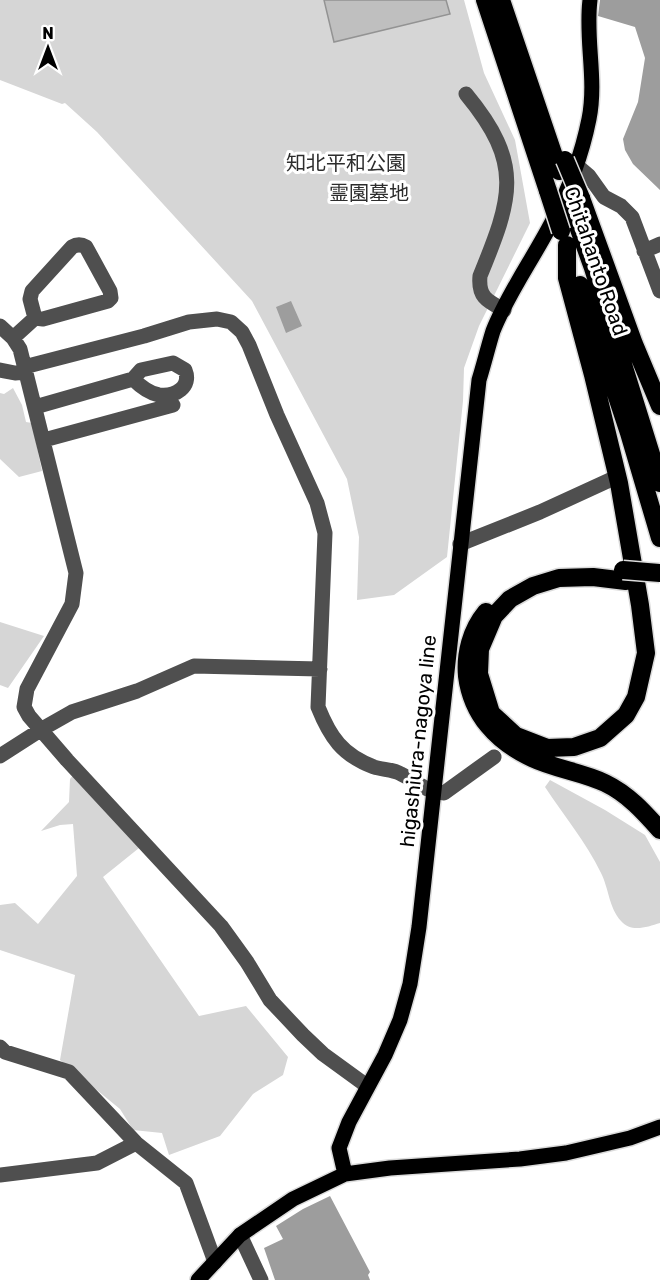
<svg xmlns="http://www.w3.org/2000/svg" width="660" height="1280" font-family="Rubik,'Noto Sans JP',sans-serif">
<style>
.green{fill:#d6d6d6}
.water{fill:#9d9d9d}
.building{fill:#bfbfbf;stroke:#939393;stroke-width:1.5}
.lines{fill:none;stroke-linecap:round;stroke-linejoin:round}
.major-casing{stroke:#dbdbdb;stroke-width:18}
.highway-casing{stroke:#dbdbdb;stroke-width:21}
.minor{stroke:#4f4f4f;stroke-width:15}
.major{stroke:#000;stroke-width:15}
.highway{stroke:#000;stroke-width:18}
.highway-bridge-casing{stroke:#dbdbdb;stroke-width:21;stroke-linecap:butt}
.highway-bridge{stroke:#000;stroke-width:18}
.labels{text-anchor:middle;stroke-width:6;stroke-linejoin:round;paint-order:stroke}
.park-label{font-size:20px;fill:#2d2d2d;stroke:#fff}
.street-label{font-size:20px;fill:#000;stroke:#fff}
</style>
<rect width="100%" height="100%" fill="#fff"/>
<path class="green" d="M0 0H464L484 73 515 140 530 223 479 326 464 368 463 401 447 557 394 595 357 600 359 537 347 479 252 301 97 132 65 103 62 104 0 80Z
M13 388 22 405 26 422 32 423 42 471 19 477 0 459V393L4 394Z
M0 622 44 636 8 688 0 685Z
M76 772 139 848 103 877 199 1016 246 1006 288 1057 283 1075 253 1094 220 1136 169 1155 162 1133 133 1130 120 1109 60 1060 75 975 0 950V905L15 903 38 924 77 876 73 824 60 825 41 831 69 802 70 779Z
M550 780 605 810 645 835 660 862V923C647 927 631 933 621 921 609 908 609 889 601 873 586 842 564 816 545 787Z"/>
<path class="water" d="M600 0H660V190L633 164 625 150 623 139 638 102 645 58 635 27 598 16Z
M291 301 302 326 286 333 276 307Z
M330 1196 370 1272 368 1275 370 1280H275L264 1248 283 1239 276 1226 303 1209Z"/>
<path class="building" d="M324 0H446L450 14 334 42Z"/>
<g class="lines">
<g class="major-casing">
<path id="major" d="M345 1174 339 1148 349 1122 385 1055 400 1020 410 984 419 927 479 380C484 364 488 347 493 331 508 293 533 259 552 222 568 191 582 154 589 119 597 79 585 39 590 0
M198 1280 240 1235 293 1199 345 1174 390 1168 520 1159 566 1153 630 1138 660 1127"/>
</g>
<g class="highway-casing">
<path id="highway" d="M485 0 548 191
M501 0 559 171
M581 198 634 344 660 406
M571 207 593 268 660 483
M567 245V278L593 375 619 483 640 605 646 653 636 697 626 715 600 738 574 747 547 748 516 736 491 713 479 674 480 649 494 616 510 599 533 586 559 578 593 577 626 581
M580 285 629 433 660 538
M486 612C471 630 465 654 467 676 472 715 497 742 532 758 555 769 582 772 605 783 628 794 644 812 660 830"/>
</g>
<path class="minor" d="M466 94C524 164 512 198 480 276 478 297 487 301 504 310
M576 165 589 176 604 197 621 206 632 217 660 291
M644 251 660 244
M0 326 13 338 20 349 76 573 72 604 27 689 24 707 29 716 67 760 221 926 247 962 270 1000 303 1035 323 1054 367 1086
M13 338 35 318 43 319 108 301 111 298 110 291 86 247C81 244 77 244 72 247L32 291 30 299 35 318
M24 367 144 336 189 322 217 319 231 322 242 332 249 345 277 415 317 503 325 533 318 707C330 737 342 755 374 767 383 770 393 769 401 774 416 781 426 792 444 793L494 757
M0 370 15 373 25 372
M35 407 133 379 141 370 173 363 185 370C192 387 175 397 159 395 148 393 140 386 133 379
M44 440 173 405
M460 544 540 512 612 479
M0 756 42 729 72 712 137 691 194 666 320 669
M0 1047 5 1052 69 1072 136 1143 186 1183 215 1262
M0 1175 97 1163 136 1143
M240 1235 261 1280"/>
<use href="#major" class="major"/>
<use href="#highway" class="highway"/>
<g class="highway-bridge-casing">
<path id="highway-bridge" d="M565 160 581 198
M548 191 561 231
M623 570 660 573"/>
</g>
<use href="#highway-bridge" class="highway-bridge"/>
</g>
<g class="labels">
<g class="park-label">
<text x="346" y="170">知北平和公園</text>
<text x="369" y="200">霊園墓地</text>
</g>
<g class="street-label">
<text transform="translate(596 261) rotate(71)" y="7">Chitahanto Road</text>
<text transform="translate(418 741) rotate(-84)" y="7">higashiura-nagoya line</text>
</g>
</g>
<g transform="translate(48 48)" stroke="#ffffff" stroke-width="4.5" paint-order="stroke">
<path d="M0-4.5L10 22L0 15L-10 22Z" fill="#000000"/>
<text y="-9" font-size="16" font-weight="bold" text-anchor="middle" fill="#000000">N</text>
</g>
</svg>
